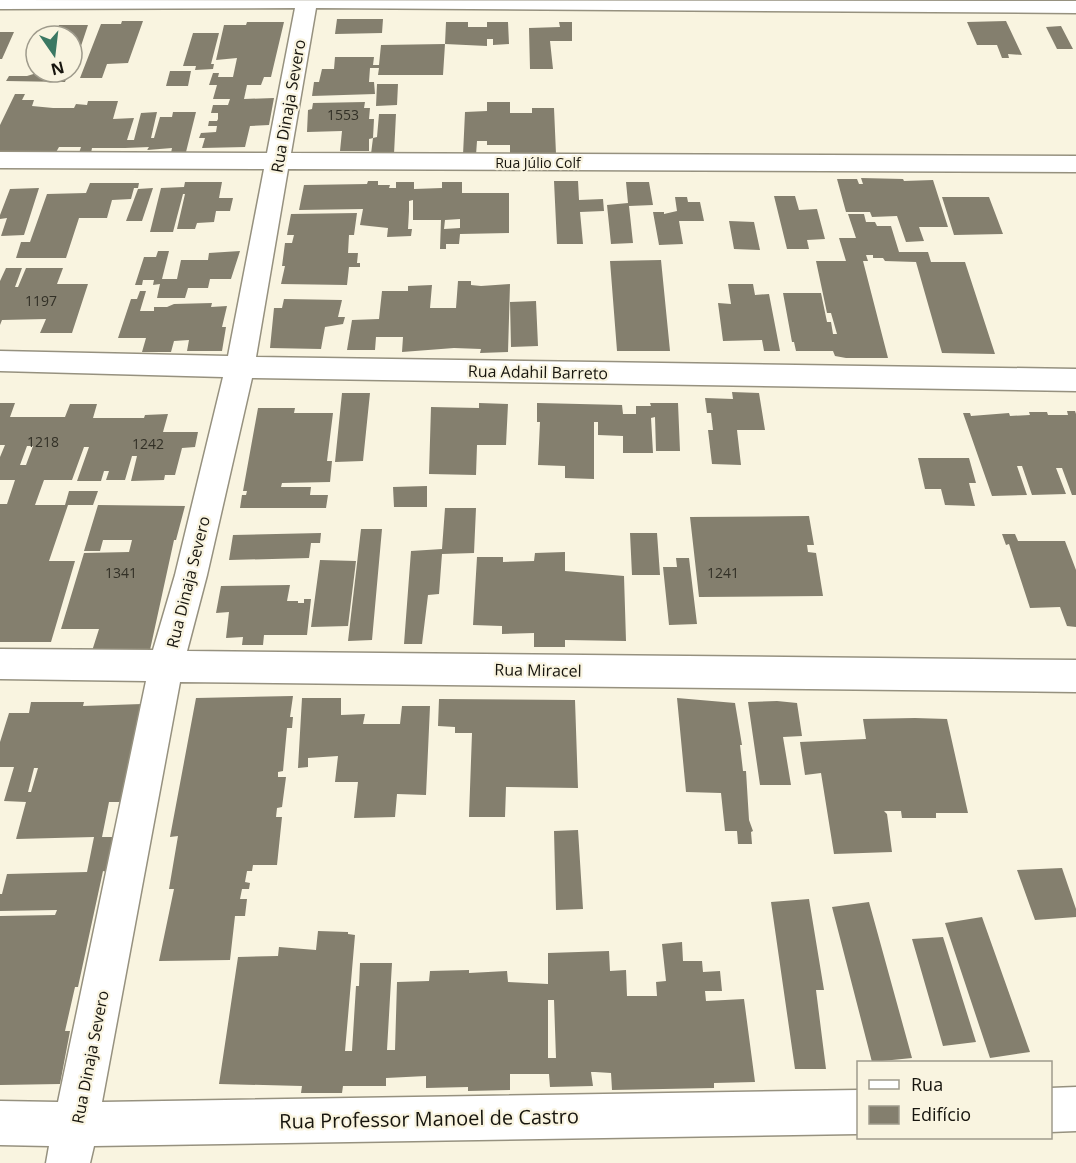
<svg xmlns="http://www.w3.org/2000/svg" width="1076" height="1163" font-family="'Open Sans',sans-serif">
<style>
.building{fill:#847f6e;fill-rule:evenodd}
.lines{fill:none;stroke-linecap:round;stroke-linejoin:round}
.street-casing{stroke:#96917f;stroke-width:3}
.street{fill:#fff;fill-rule:evenodd}
.labels{text-anchor:middle;stroke-width:4.5;stroke-linejoin:round;paint-order:stroke}
.number-label{font-size:14px;fill:#323026}
.far-street-label{font-size:14px;fill:#17150e;stroke:#f9f4e0}
.street-label{font-size:16px;fill:#17150e;stroke:#f9f4e0}
.near-street-label{font-size:20px;fill:#17150e;stroke:#f9f4e0}
</style>
<rect width="100%" height="100%" fill="#f9f4e0"/>
<path class="building" d="M337 19H383L382 33 335 34Z
M122 21H143L128 63 107 64 102 78H80L101 24H121Z
M1006 21 1022 55 1008 54 1009 58H1002L997 45H977L967 22Z
M247 22H284L271 77H264L261 85H247L244 99 274 98 269 125 250 126 245 147 202 148 205 138H199L201 133 216 132 217 126H208L209 121H217L218 119V113H211L213 105H228L230 99H213L217 85H209L213 73H219L218 77H233L237 58 216 60 224 25H246Z
M446 22H468V27H487V22H508L509 44 493 45V39H487V46L445 44Z
M559 22H572V41H550L553 69H530L529 28 560 27Z
M59 25H88L79 52H72V36H54Z
M1061 26 1073 49H1057L1046 27Z
M0 32H14L2 59H0Z
M193 33H219L211 64H214L213 69 195 70 196 66H183Z
M445 44 443 75H378L379 68H370L369 82H374L375 94 312 96 314 82H319L322 69H334L335 57H374L373 65H379L381 45Z
M170 71H191L188 86H166Z
M40 72 68 74 65 82 6 81 9 76H27Z
M377 84H398L397 105 376 106Z
M15 94H25L22 100H34L32 106 53 108H74L76 104 87 105 88 101H118L113 119 134 118 127 140H134L141 113 157 112 151 138H154L160 117H172L173 112H196L186 152 171 153 172 148 147 150 149 147 125 148H92L91 153H79L81 147H59L55 154 0 158V125Z
M365 102 364 108H370L369 119H374L373 138 377 137 379 114H396L394 154H371L373 138 369 139V151H340L342 131 307 132 308 110 312 109 313 103Z
M487 102H510V113H532V108H554L556 154H510V145H487V141H477L476 155H463L465 112 487 111Z
M861 178 903 179 904 181 933 180 948 227H919L924 241 906 242 897 216 872 217 870 212H846L837 179H857L859 184H863Z
M368 181H378V185H390L389 188H396V182H414V189L442 188V182H462V193H509V233L460 234 459 244H446V249H440L441 220H413V200L409 201V211L408 229H412L411 236 387 237 388 228 360 225 363 209 299 210 304 185 367 184ZM460 219V228L444 229 445 220Z
M554 181H578L579 200 603 199 604 211 580 212 583 244H557Z
M185 182H222L219 198H233L230 211H216L214 222 197 223 195 229H177L185 194H183L173 232H150L161 188 184 187Z
M626 182H649L653 205 629 206 633 243 611 244 607 205 628 203Z
M90 183H139L138 188H134L131 199 112 200 107 218H79L66 258H16L21 242H30L47 194 86 193Z
M39 188 24 235 1 236 7 218 0 219V215L10 189Z
M153 188 142 221H126L138 189Z
M774 196H795L799 210 817 209 825 239 807 240 809 249H787Z
M675 197H687L688 202H700L704 221H679L683 244 659 245 653 212H664V214L677 211Z
M942 197H989L1003 234 954 235Z
M357 213 354 235H349L348 253H358L357 263H360V267H349L347 285 281 284 285 266H282L285 243H292L294 235H287L291 214Z
M848 214H864L866 222H875L877 226H891L899 252H928L931 262H965L995 354 942 353 916 262 885 261 883 258H873V255H866L868 261H863L888 358H846L835 356 833 351H796L794 342H792L783 293H821L827 322H831L833 334H837L831 313H827L816 261H846L839 238H856Z
M729 221 754 222 760 250 734 249Z
M158 251H169L162 279H177L181 260H208L209 253 240 251 231 279H210L208 288H188L185 298H157L160 284 153 285 154 280H143L142 285H135L144 257H156Z
M661 260 670 351H617L610 261Z
M6 268H22L15 287H18L26 268H63L57 284H88L72 333H40L46 319 2 320 0 325V281Z
M458 281H471V285L481 286 510 284 508 352 480 353 481 349 454 348 402 352 403 337H376L375 350H347L352 320 379 319 382 291H408V286L432 285 430 308H456Z
M728 284H753L755 295 769 294 780 351H764L762 340 723 341 718 303 731 304Z
M140 291H146L140 311H154V307H167L174 304 212 303 211 307 227 306 222 327H226L222 351H187L189 340 174 341 171 352H142L146 338H118L131 299H137Z
M284 299 342 300 338 317H345L343 324 325 327 321 349 270 348 274 308H282Z
M536 301 538 346 511 347 510 302Z
M732 392 759 393 765 430H737L741 465 712 464 708 430H713L711 413H707L705 398 733 399Z
M342 393H370L363 461 335 462Z
M0 403H15L10 417H65L70 404H97L93 418H144L145 415 168 414 163 432H198L195 447 182 448 175 475H165L164 480 131 481 137 456H132L125 480H106L109 471H104L101 481H77L89 447H84L72 480H44L35 505H65L69 491H98L93 505H68L49 561H75L51 642H0V504H7L15 480H0V457L5 445H0ZM27 446H33L26 465H20Z
M479 403 508 404 506 445H477L476 475 429 474 431 407 479 408Z
M537 403 622 405 623 414H636V406H651L650 403H678L680 451H656L655 417 651 418 653 453H623V436L598 435V422H594V479L565 478V466L538 465 540 422H537Z
M258 408H295L294 413H333L327 461H332L330 482 282 483 281 487H311L310 495H328L326 508H240L242 495H246L247 491H243Z
M1067 411H1075L1076 414V495H1072L1062 468H1056L1066 494 1032 495 1022 466H1017L1027 495 992 496 963 413H970L971 416 1009 413 1010 416 1030 415 1029 412H1047L1048 415H1068Z
M918 458H969L976 483H969L975 506 945 505 941 489H925Z
M427 486V507H394L393 487Z
M98 505 185 506 176 540H174L150 650 92 651 99 629H61L84 553 129 552 132 540H103L100 551H84Z
M445 508H476L474 553 442 554 439 594 428 595 422 644H404L411 551 442 549Z
M809 516 814 545H807L808 552 816 553 823 596 699 597 690 517Z
M361 529H382L372 640 348 641Z
M321 533 320 543H311L309 558 229 560 233 535Z
M630 533H657L660 575H632Z
M1002 534H1015L1018 541H1065L1076 570V627L1067 626 1060 607 1030 608 1009 544 1006 545Z
M565 552V571L624 576 626 641 565 640V647H534V633L502 634V626L473 625 477 557H503V562L534 561 535 553Z
M676 558H689L697 624 669 625 663 567H677Z
M320 560 356 561 348 626 311 627Z
M290 585 287 601H298V603H304V599H311L307 635H264L263 645H242L243 637 226 638 229 612 216 613 221 586Z
M293 696 290 717H293L292 728H287L283 771 278 772V777H286L282 807 277 808 276 817H282L277 865H253L252 871H247L245 882 250 883 249 889H242L240 899H247L245 916H235L230 960 159 961 174 889H169L178 836 170 837 196 698Z
M302 698H341V715L365 714 363 724H400L402 706H430L426 795 397 794 395 817 354 818 358 782H335L338 756 308 758V767L298 768Z
M677 698 735 703 742 745H740L743 771H746L749 820 753 831 751 832 752 844H738L737 831H725L721 793 686 792Z
M439 699 575 700 578 788 506 787 505 817H469L472 733H455V727L438 726Z
M777 701 797 703 802 736 783 737 791 785H760L748 702Z
M31 702H84L83 706 142 704 122 802H109L102 837H114L107 872 103 871 78 987H75L65 1031H70L60 1084 0 1085V916L55 915 57 910 0 911V894H2L7 874 87 872 94 837 16 839 26 802 4 801 14 767H0V742L9 713H29ZM34 768H38L31 792H28Z
M915 718 947 719 968 813H936V818H902L901 811H884L887 814 892 852 834 854 821 773 805 775 800 742 866 739 863 719Z
M578 830 583 909 556 910 554 831Z
M1062 868 1076 909V917L1035 920 1017 870Z
M809 899 824 990H816L826 1069H795L771 902Z
M869 902 912 1058 872 1062 832 907Z
M982 917 1030 1052 990 1058 945 923Z
M318 931 348 932V934L355 935 345 1051H352L356 986H359L360 963H392L387 1050H395L397 982 429 981 430 971 469 970V973L507 971 508 982 548 984V953L609 951 610 971 626 970 627 996H657L656 982 666 981 662 944 682 942 683 961H702L703 972 720 971 722 991H705L706 1001 744 999 755 1082 714 1083V1088L612 1090 611 1073 595 1072H591L593 1086 550 1087 549 1074H510V1090L468 1091V1087L426 1088V1076L386 1078V1086H343L342 1093H301L302 1086 219 1084 238 957 278 956 279 947 316 950ZM548 1000H554L556 1058H548Z
M943 937 976 1042 943 1046 912 939Z"/>
<g class="lines">
<g class="street-casing">
<path id="street" d="M0 0 1076 1V13L316 8 291 153 1076 156V172L288 169 256 357 1076 369V391L252 378 207 575 187 651 1076 660V692L180 682 102 1102 858 1090V1134L94 1146 90 1163H46L49 1146 0 1145V1101L58 1102 146 681 0 679V649L153 650 175 575 223 377 0 371V351L228 356 264 169 0 168V152L267 153 295 8 0 9Z
M1076 1087V1131L1050 1132V1088Z"/>
</g>
<use href="#street" class="street"/>
</g>
<g class="labels">
<g class="number-label">
<text x="343" y="120">1553</text>
<text x="41" y="306">1197</text>
<text x="43" y="447">1218</text>
<text x="148" y="449">1242</text>
<text x="121" y="578">1341</text>
<text x="723" y="578">1241</text>
</g>
<g class="far-street-label">
<text x="538" y="168">Rua Júlio Colf</text>
</g>
<g class="street-label">
<text transform="translate(288 106) rotate(-80)" y="6">Rua Dinaja Severo</text>
<text transform="translate(538 372) rotate(1)" y="6">Rua Adahil Barreto</text>
<text transform="translate(188 582) rotate(-76)" y="6">Rua Dinaja Severo</text>
<text transform="translate(538 670) rotate(1)" y="6">Rua Miracel</text>
<text transform="translate(90 1057) rotate(-79)" y="6">Rua Dinaja Severo</text>
</g>
<g class="near-street-label">
<text transform="translate(429 1119) rotate(-1)" y="7">Rua Professor Manoel de Castro</text>
</g>
</g>
<rect x="857" y="1061" width="195" height="78" fill="#f9f4e0" stroke="#9f9b8c" stroke-width="1.5"/>
<rect x="869" y="1080" width="30" height="9" fill="#ffffff" stroke="#9f9b8c" stroke-width="1.5"/>
<text x="911" y="1091" font-size="18" fill="#17150e">Rua</text>
<rect x="869" y="1106" width="30" height="18" fill="#847f6e" stroke="#9f9b8c" stroke-width="1.5"/>
<text x="911" y="1121" font-size="18" fill="#17150e">Edifício</text>
<g transform="translate(54 54) rotate(166)"><circle r="28" fill="#f9f4e0" stroke="#9f9b8c" stroke-width="1.5"/>
<path d="M0-4.5L10 22L0 15L-10 22Z" fill="#3b7863"/>
<text y="-9" font-size="16" font-weight="bold" text-anchor="middle" fill="#17150e">N</text>
</g>
</svg>
